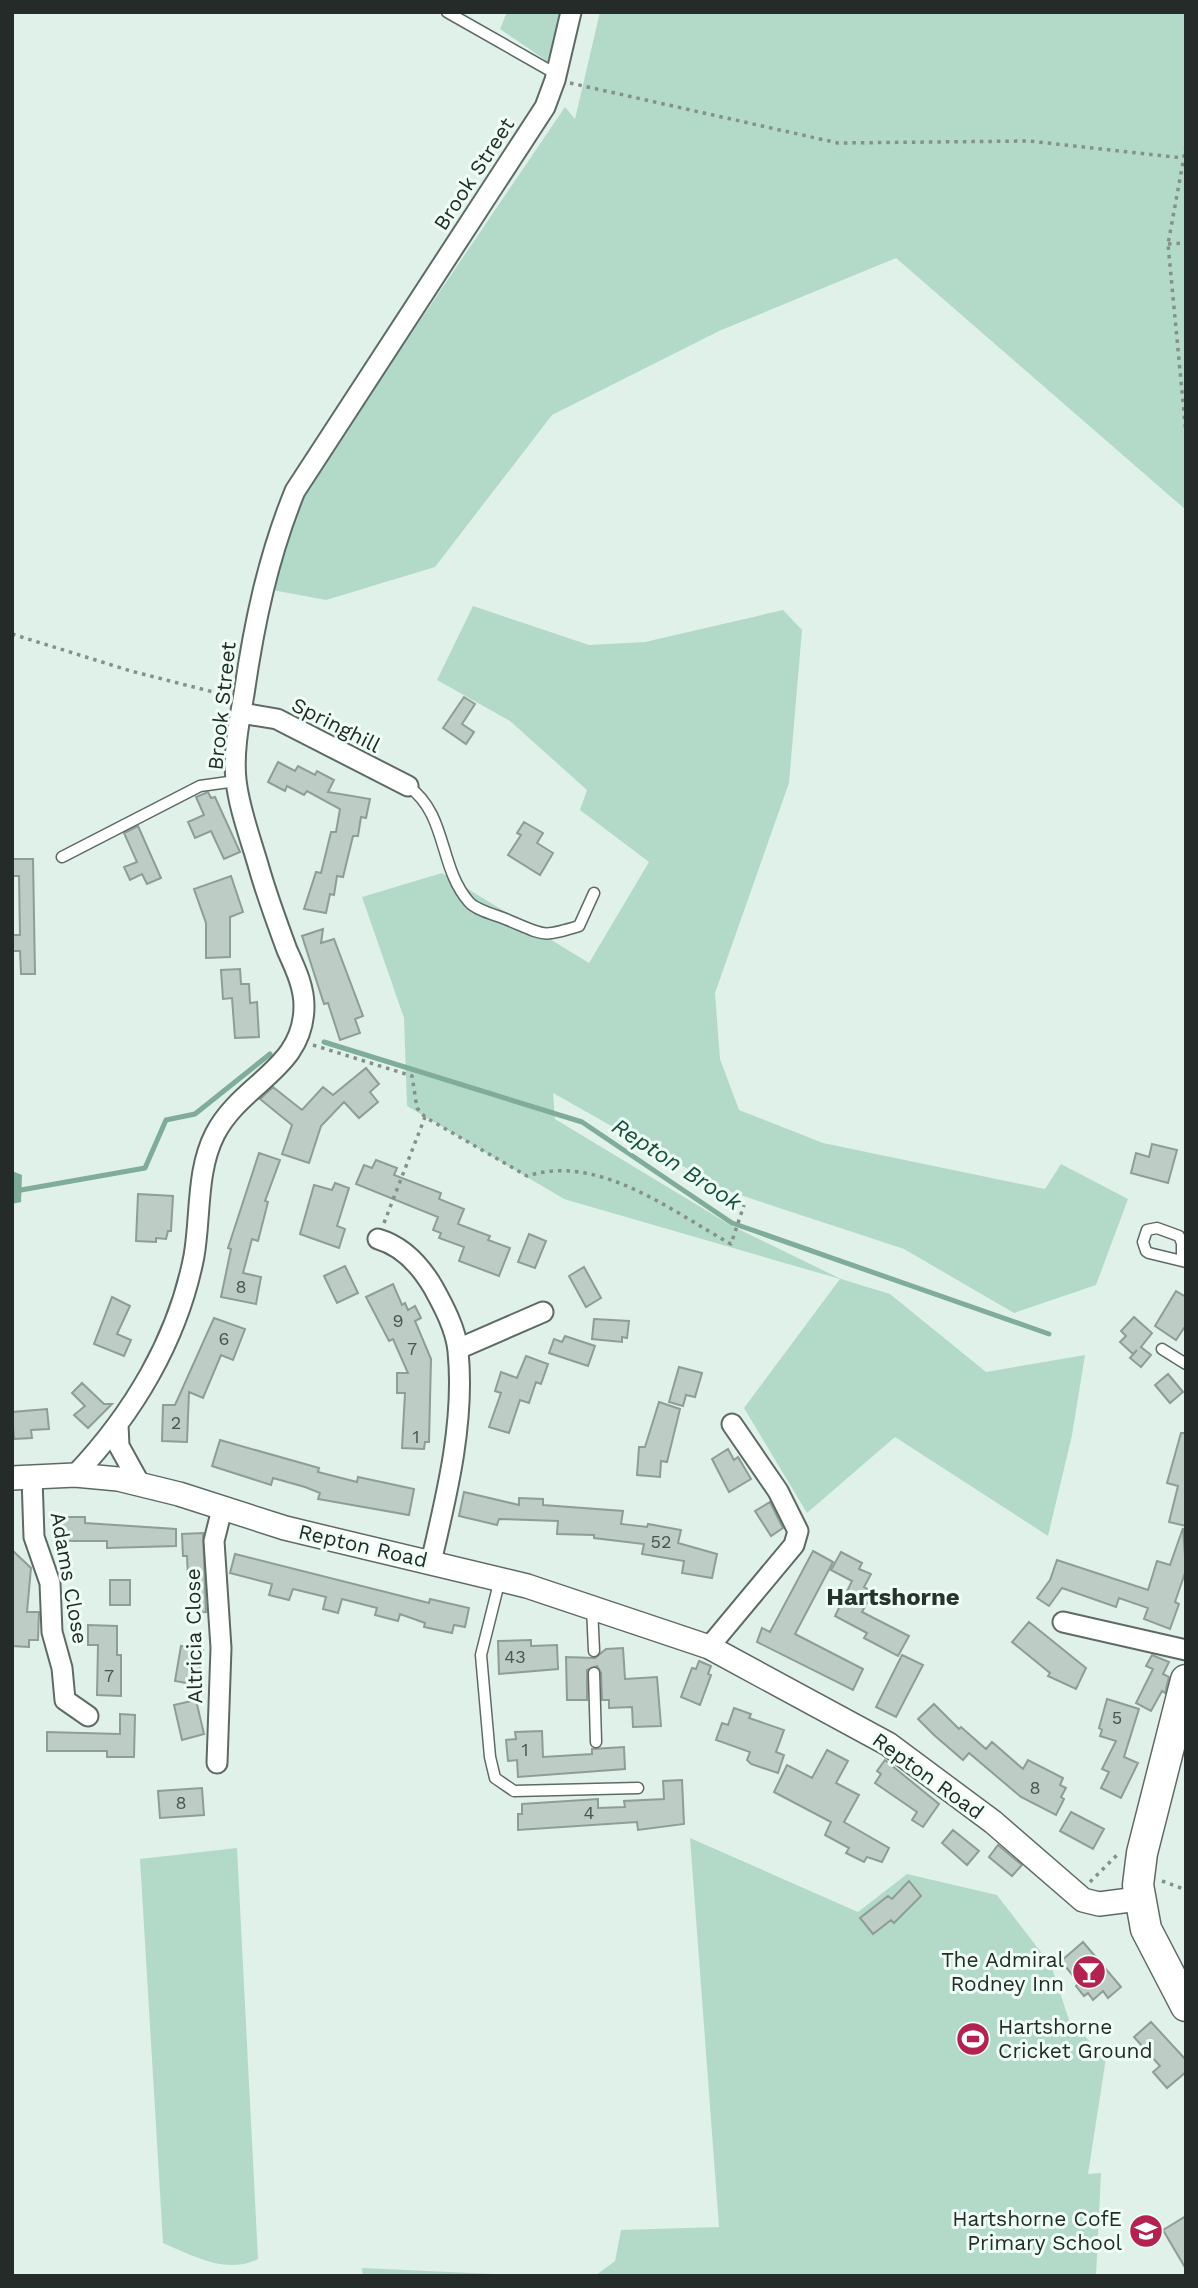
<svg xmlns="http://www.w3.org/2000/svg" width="1198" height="2288" font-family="'Work Sans',sans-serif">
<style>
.green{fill:#b3dac9}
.water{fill:#7fad9a}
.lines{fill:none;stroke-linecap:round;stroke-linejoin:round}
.stream{stroke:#7fad9a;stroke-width:5}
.building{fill:#bdcdc6;stroke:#8e9d96;stroke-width:2}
.service-casing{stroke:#5d6b65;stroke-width:13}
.minor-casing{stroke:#5d6b65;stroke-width:23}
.tertiary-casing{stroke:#5d6b65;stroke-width:26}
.primary-casing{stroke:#5d6b65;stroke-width:33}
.path{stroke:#84908b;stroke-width:3.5;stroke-dasharray:3.5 5;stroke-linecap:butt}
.service{stroke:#fff;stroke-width:10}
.minor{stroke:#fff;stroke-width:19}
.tertiary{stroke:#fff;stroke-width:23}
.primary{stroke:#fff;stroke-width:30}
.labels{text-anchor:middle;stroke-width:6;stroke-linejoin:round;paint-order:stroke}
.number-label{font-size:18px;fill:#4a5450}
.street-label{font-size:21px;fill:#242b28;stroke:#eefef6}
.poi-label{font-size:21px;fill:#242b28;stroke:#eefef6;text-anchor:end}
.water-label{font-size:23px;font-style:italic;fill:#18523f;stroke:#eefef6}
.quarter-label{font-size:24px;font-weight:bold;fill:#26332e;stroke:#eefef6}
</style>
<rect width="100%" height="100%" fill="#e0f1e9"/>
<path class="green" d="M507 12H562L550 63 500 29Z
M600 12H1186V510L896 258 719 331 552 415 435 567 326 600 272 590 286 537 305 490 565 107 575 119Z
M473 606 589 645 645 642 783 610 802 630 789 783 715 993 720 1059 739 1110 823 1143 1045 1189 1061 1164 1128 1199 1096 1285 1014 1313 904 1249 725 1190 553 1093 555 1119 732 1226 841 1279 890 1294 986 1372 1085 1355 1072 1435 1048 1536 895 1437 807 1513 744 1408 840 1279 564 1199 407 1106 404 1018 362 897 442 873 589 963 649 862 580 810 587 790 510 721 437 680Z
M690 1838 858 1912 907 1874 997 1895 1051 1965 1069 2020 1106 2058 1088 2174 1101 2173 1096 2276H595L615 2261 621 2230 719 2227Z
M237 1848 258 2259C226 2275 194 2256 163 2243L140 1859Z
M362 2268 540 2276H363Z"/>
<path class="water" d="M12 1171 22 1175 21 1202 12 1204Z"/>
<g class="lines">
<path class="stream" d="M324 1042 582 1122 732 1223 1049 1334
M21 1190 145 1168 166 1120 195 1114 270 1054"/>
</g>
<path class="building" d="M464 697 475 704 462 724 474 732 466 744 443 728Z
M278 762 295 771 298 766 315 775 317 771 334 780 328 792 370 799 366 818 361 817 358 836H353L343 877 337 876 334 895 330 894 326 913 304 909 316 872 321 873 331 832H336L340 809 307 791 304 795 287 786 285 791 268 782Z
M208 792 211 798 215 797 240 852 224 859 211 831 195 838 188 822 204 815 196 797Z
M524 822 543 833 537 843 553 853 540 875 508 855 521 835 517 833Z
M138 826 161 878 147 884 142 874 130 880 124 867 137 862 124 833Z
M12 859H33L35 974H21L20 951H12V935H20L19 876H12Z
M231 876 243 912 230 917V957L206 958V923L194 889Z
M323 929 321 943 334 939 363 1016 355 1019 360 1033 340 1040 328 1003 324 1004 302 936Z
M240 969 241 984H249L250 1003 257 1002 259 1037 235 1038 232 998 223 999 221 970Z
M366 1068 379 1084 370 1092 378 1102 359 1118 344 1102 321 1126 309 1163 282 1154 292 1125 260 1099 273 1087 302 1110 323 1087 333 1095Z
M1152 1144 1177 1150 1168 1183 1131 1173 1136 1153 1149 1157Z
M259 1153 280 1160 265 1201 268 1202 258 1241 252 1239 243 1273 261 1277 256 1304 221 1297 231 1249 228 1248Z
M376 1160 397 1168 394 1175 441 1193 439 1199 464 1209 458 1224 490 1236 488 1240 510 1248 499 1276 459 1261 464 1247 439 1238 441 1233 433 1230 438 1217 356 1184 364 1165 372 1168Z
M335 1183 349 1188 337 1226 345 1229 339 1248 300 1234 314 1185 332 1190Z
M138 1194 173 1196 171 1231H168L166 1239 156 1238V1242L136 1241Z
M529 1234 546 1241 535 1268 518 1262Z
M345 1266 358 1293 337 1303 324 1276Z
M584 1267 601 1298 586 1307 569 1276Z
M393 1284 402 1305 405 1303 408 1310 415 1306 421 1318 415 1321 431 1359 429 1442H425L424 1449 402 1448 405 1393H397V1373H408L393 1339 389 1341 366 1297Z
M1176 1291 1186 1297V1325L1176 1340 1155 1326Z
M112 1297 130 1306 117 1334 131 1340 124 1356 94 1344Z
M1134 1317 1152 1333 1141 1347 1151 1355 1141 1367 1130 1358 1137 1350 1133 1354 1120 1342 1126 1336 1121 1331Z
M214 1318 245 1329 233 1360 221 1355 203 1398 189 1392 187 1442 162 1441 163 1405H175Z
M594 1319 629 1321 627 1338 622 1337V1342L592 1339Z
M565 1336 595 1346 588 1366 549 1353 554 1339 562 1342Z
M526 1356 548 1364 541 1384 536 1382 529 1403 520 1400 509 1433 489 1427 501 1393 495 1391 501 1372 517 1378Z
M679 1367 702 1373 695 1397 686 1395 683 1406 669 1402Z
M1168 1374 1183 1392 1170 1403 1155 1385Z
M82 1383 104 1404H112L88 1428 74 1415 85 1406 72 1393Z
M659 1402 680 1409 667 1462 661 1461 660 1477 637 1475 639 1447H645Z
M47 1409 49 1429 31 1430 32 1438 14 1439 12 1412Z
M1181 1433H1186V1526L1169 1522 1178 1486 1167 1483Z
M220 1440 319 1468 318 1472 357 1482 358 1477 414 1489 409 1515 318 1499 320 1493 305 1487 273 1478 271 1485 212 1466Z
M728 1449 734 1460 738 1457 751 1479 729 1492 712 1459Z
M464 1492 519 1505V1498L543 1499V1505L623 1511 621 1524 647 1527 648 1524 681 1530 678 1543 717 1554 712 1578 682 1573 684 1561 642 1554 644 1544 594 1538V1535L557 1534 558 1521 499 1519 497 1525 459 1516Z
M770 1502 783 1528 771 1536 755 1511Z
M60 1517H85V1523L176 1529V1546L107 1548V1541H60Z
M1183 1528 1186 1570 1175 1602 1179 1604 1170 1629 1144 1619 1148 1608 1119 1598 1116 1607 1062 1588 1049 1606 1037 1598 1050 1580 1057 1560 1148 1590 1157 1561 1170 1565Z
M203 1533 206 1612 193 1613 191 1578H188L187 1556H183L182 1534Z
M12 1550 31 1568 27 1612H39L38 1640H29V1647L12 1646Z
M813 1551 833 1562 795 1634 863 1669 853 1690 757 1642 762 1628 770 1632Z
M841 1552 862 1563 859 1569 871 1574 864 1587 873 1592 862 1612 909 1636 898 1656 864 1638 867 1633 835 1616 852 1581 831 1570Z
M235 1554 429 1603 430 1599 469 1608 465 1627 454 1625 452 1633 424 1627 425 1623 400 1614 398 1621 375 1615 377 1608 342 1599 338 1613 323 1609 326 1597 293 1589 289 1600 269 1595 272 1584 230 1573Z
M110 1580H130V1605H110Z
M1029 1622 1086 1668 1076 1689 1048 1676 1050 1673 1012 1642Z
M88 1625 117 1626V1655H121V1696L97 1695 98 1645H88Z
M531 1640V1646L557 1645 558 1669 499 1674 498 1641Z
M181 1646 203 1650 197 1685 175 1681Z
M623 1648 625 1679 657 1677 661 1726 633 1727 632 1707 609 1708V1700H602L601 1673 597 1666 587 1670V1700H567L566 1657 595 1658 606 1649Z
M902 1655 923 1665 896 1717 876 1707Z
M1152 1655 1169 1662 1163 1674 1169 1677 1165 1693 1162 1691 1151 1711 1136 1703 1153 1669 1146 1666Z
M699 1661 711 1666 708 1674 711 1675 700 1705 681 1697 692 1668 696 1669Z
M1107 1699 1139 1709 1124 1757 1138 1763 1121 1798 1101 1788 1109 1772 1102 1769 1116 1741 1100 1736 1102 1730 1099 1728Z
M196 1700 204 1734 182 1740 174 1705Z
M934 1704 959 1729 961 1727 986 1749 992 1742 1023 1769 1028 1760 1063 1778 1060 1785 1066 1788 1061 1797 1064 1799 1056 1815 1021 1797 969 1753 963 1760 934 1735 918 1719Z
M734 1708 751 1714 749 1718 784 1730 776 1752 784 1755 778 1773 751 1764 747 1760 750 1752 716 1740 722 1723 728 1725Z
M120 1714 135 1715 134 1757H107V1751H47V1732L120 1734Z
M542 1731 543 1757 592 1754V1749L624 1747 625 1769 518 1777 517 1760 508 1761 506 1740 516 1739 515 1732Z
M827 1750 848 1761 836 1783 859 1795 844 1822 889 1848 882 1862 867 1857 864 1862 846 1853 849 1848 825 1835 831 1822 774 1792 787 1765 812 1778Z
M885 1760 939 1804 923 1827 912 1820 917 1812 875 1783 881 1774 877 1771Z
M682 1780 684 1824 638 1830 637 1822 518 1830V1814H522V1804L598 1799V1808L625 1807 624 1801 664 1799 663 1781Z
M202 1788 204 1815 160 1818 158 1791Z
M1071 1812 1104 1829 1093 1849 1060 1831Z
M953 1830 979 1851 967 1865 942 1843Z
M998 1845 1022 1865 1012 1876 989 1857Z
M909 1881 921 1896 894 1923 891 1920 873 1934 860 1918 888 1896 892 1899Z
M1083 1942 1121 1987 1108 1998 1103 1991 1093 2000 1088 1993 1084 1996 1076 1986 1079 1983 1061 1961Z
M1151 2022 1186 2060V2072L1167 2088 1153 2072 1160 2066 1134 2037Z
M1186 2216V2269L1163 2230Z"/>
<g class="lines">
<g class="service-casing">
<path id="service" d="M447 12 556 74
M408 786C448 815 438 866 469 902 477 911 497 915 508 920 544 935 541 938 579 926L594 893
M62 857 200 786 236 781
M1182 1261V1243L1179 1236 1157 1228 1147 1230 1143 1242 1146 1251 1149 1253 1182 1261 1186 1262
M1162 1349 1186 1364
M500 1579 481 1655 490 1757 495 1778 514 1791 638 1788
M592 1607 594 1651
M594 1673 596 1742"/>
</g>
<g class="minor-casing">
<path id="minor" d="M241 713 277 719 408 786
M378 1239C402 1246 420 1265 433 1287 443 1305 456 1329 458 1351 465 1421 447 1494 431 1562
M458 1349 543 1312
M118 1425 119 1446 140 1484
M75 1475C133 1414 178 1339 194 1256 201 1216 196 1171 215 1134 242 1082 304 1069 304 1006 304 986 295 968 287 950 277 923 267 896 259 868 251 840 239 809 236 780 233 752 239 722 244 694 254 624 268 557 295 491L545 107 555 80 571 12
M32 1477 34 1537 50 1583 52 1632 62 1668 65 1700 88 1716
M1063 1622 1186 1650
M709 1647 794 1545 798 1531 778 1491 732 1424
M217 1763 221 1648 214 1541 222 1509"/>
</g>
<g class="tertiary-casing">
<path id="tertiary" d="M12 1478 75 1475 118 1479 179 1494 285 1528 527 1586 709 1647 888 1744 993 1822 1083 1900 1099 1904 1138 1899"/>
</g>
<g class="primary-casing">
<path id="primary" d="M1186 1680 1142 1853 1138 1885 1146 1929 1186 2006"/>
</g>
<path class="path" d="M570 83 838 143 1029 141 1183 158
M1186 146 1168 244 1186 434
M1168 244 1186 243
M12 634 131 671 225 695
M313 1045 412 1076 417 1108 425 1117 527 1176C599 1153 671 1211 731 1244L744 1205
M384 1223 425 1117
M1162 1881 1186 1890
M1090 1882 1119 1853"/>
<use href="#service" class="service"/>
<use href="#minor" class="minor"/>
<use href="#tertiary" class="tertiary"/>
<use href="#primary" class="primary"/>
</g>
<defs>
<g id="bar-disc" transform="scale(1.75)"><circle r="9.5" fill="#b32352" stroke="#eefef6"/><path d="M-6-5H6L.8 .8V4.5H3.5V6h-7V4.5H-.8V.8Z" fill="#fff"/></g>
<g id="stadium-disc" transform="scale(1.75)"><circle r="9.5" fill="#b32352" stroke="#eefef6"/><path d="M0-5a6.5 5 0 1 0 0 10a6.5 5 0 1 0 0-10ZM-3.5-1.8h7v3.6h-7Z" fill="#fff"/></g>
<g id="school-disc" transform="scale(1.75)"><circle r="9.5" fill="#b32352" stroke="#eefef6"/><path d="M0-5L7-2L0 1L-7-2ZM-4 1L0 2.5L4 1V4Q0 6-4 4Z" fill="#fff"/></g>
</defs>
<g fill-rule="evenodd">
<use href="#bar-disc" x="1089" y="1972"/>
<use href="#stadium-disc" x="973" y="2039"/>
<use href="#school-disc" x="1146" y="2231"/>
</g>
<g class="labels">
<g class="number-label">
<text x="241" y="1293">8</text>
<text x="398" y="1327">9</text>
<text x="224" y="1345">6</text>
<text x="412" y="1355">7</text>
<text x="176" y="1429">2</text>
<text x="416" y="1443">1</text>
<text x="661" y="1548">52</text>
<text x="515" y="1663">43</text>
<text x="109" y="1682">7</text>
<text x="1117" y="1724">5</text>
<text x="525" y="1756">1</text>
<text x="1035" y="1794">8</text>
<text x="181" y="1809">8</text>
<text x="589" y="1819">4</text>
</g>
<g class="street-label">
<text transform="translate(474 174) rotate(-57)" y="7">Brook Street</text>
<text transform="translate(222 706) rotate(-84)" y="7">Brook Street</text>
<text transform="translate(336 725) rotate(27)" y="7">Springhill</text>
<text transform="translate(363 1546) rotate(13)" y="7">Repton Road</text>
<text transform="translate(69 1578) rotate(80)" y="7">Adams Close</text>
<text transform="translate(194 1636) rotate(-91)" y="7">Altricia Close</text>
<text transform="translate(928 1776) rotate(36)" y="7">Repton Road</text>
</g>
<g class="poi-label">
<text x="1064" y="1967">The Admiral<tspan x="1064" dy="24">Rodney Inn</tspan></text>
<text x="998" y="2034" text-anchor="start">Hartshorne<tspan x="998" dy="24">Cricket Ground</tspan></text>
<text x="1122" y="2226">Hartshorne CofE<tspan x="1122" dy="24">Primary School</tspan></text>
</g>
<g class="water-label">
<text transform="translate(677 1164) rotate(33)" y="8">Repton Brook</text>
</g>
<g class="quarter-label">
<text x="893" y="1605">Hartshorne</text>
</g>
</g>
<rect width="1198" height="2288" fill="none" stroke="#242b28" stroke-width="28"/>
</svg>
